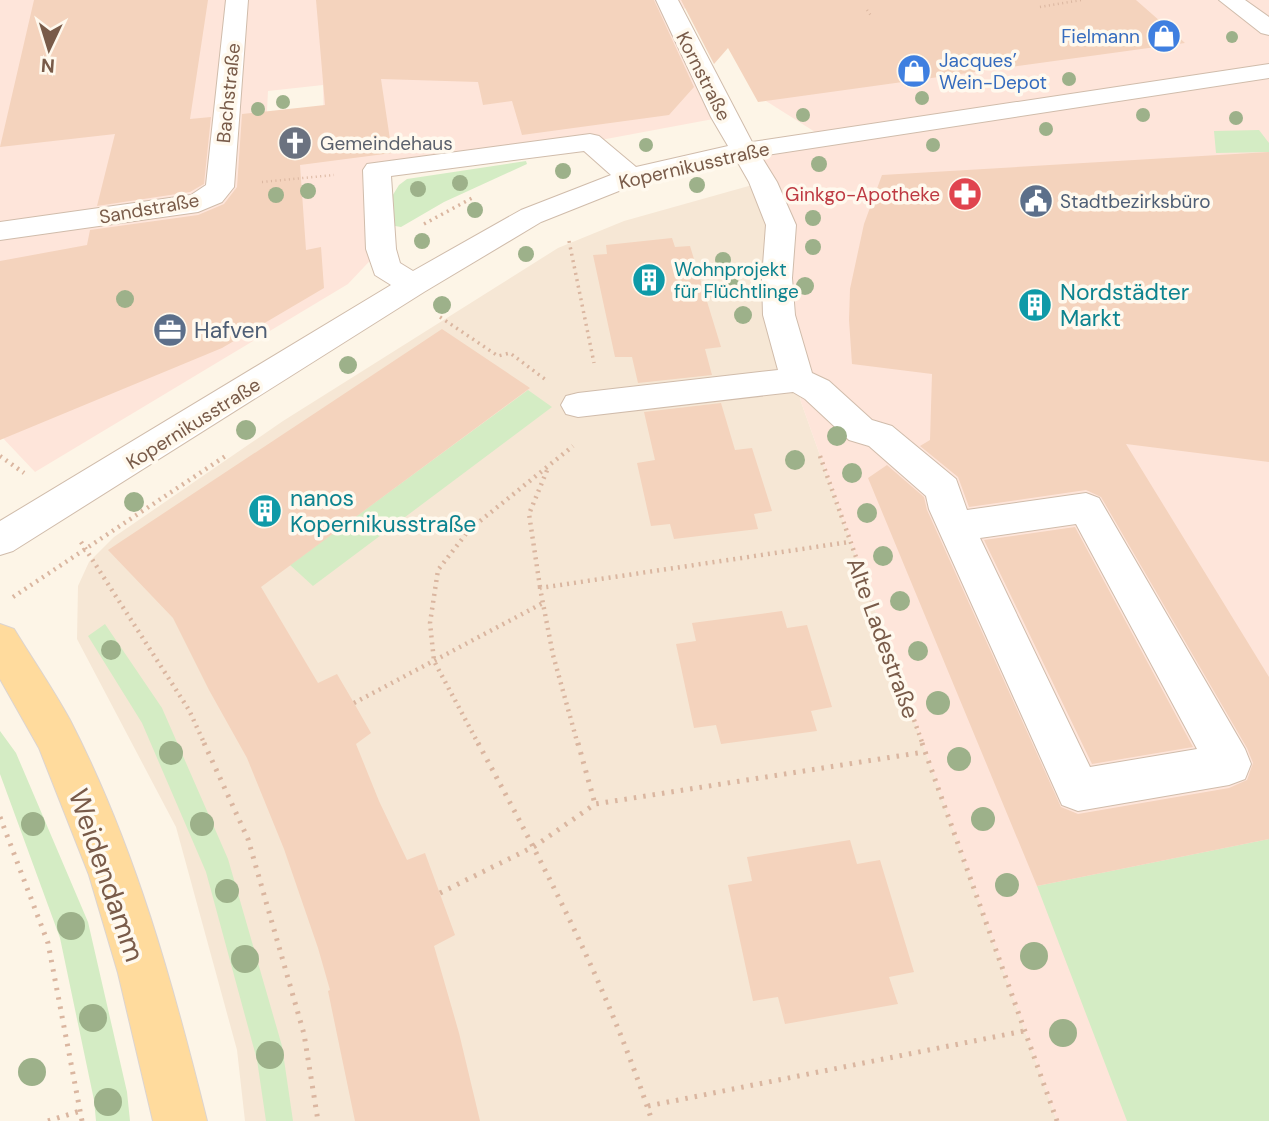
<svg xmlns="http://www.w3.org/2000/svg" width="1269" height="1121" font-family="'DM Sans',sans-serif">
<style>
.residential{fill:#f6e7d5}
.commercial{fill:#fee5da;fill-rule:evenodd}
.green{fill:#d4ecc4}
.building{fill:#f4d3bd}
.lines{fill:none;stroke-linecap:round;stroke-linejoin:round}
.minor-casing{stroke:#d0bcab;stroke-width:2}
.major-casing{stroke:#dcd4d0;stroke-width:2}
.path-far3{stroke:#dab6a0;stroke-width:2.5;stroke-dasharray:1 3.5;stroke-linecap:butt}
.path-far2{stroke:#dab6a0;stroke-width:3.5;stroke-dasharray:2 4.5;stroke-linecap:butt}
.path-far1{stroke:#dab6a0;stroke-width:4.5;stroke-dasharray:2 5;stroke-linecap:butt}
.path{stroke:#dab6a0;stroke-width:5;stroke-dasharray:2.5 7;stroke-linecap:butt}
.minor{fill:#fff;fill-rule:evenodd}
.major{fill:#ffdb9d;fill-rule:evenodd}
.tree{fill:#9db18a}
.labels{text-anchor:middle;stroke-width:7;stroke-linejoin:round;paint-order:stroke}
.far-shop-label{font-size:19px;fill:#366cbe;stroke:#fff9ee;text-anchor:end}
.far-street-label{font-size:19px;fill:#795b49;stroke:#fff9ee}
.far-worship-label{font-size:19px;fill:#5b616d;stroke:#fff9ee;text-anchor:start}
.far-health-label{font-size:19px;fill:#be3a42;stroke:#fff9ee;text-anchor:end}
.far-service-label{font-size:19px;fill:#4e5e75;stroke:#fff9ee;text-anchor:start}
.far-culture-label{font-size:19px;fill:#0d838f;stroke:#fff9ee;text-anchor:start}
.culture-label{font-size:23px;fill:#0d838f;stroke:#fff9ee;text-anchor:start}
.service-label{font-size:23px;fill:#4e5e75;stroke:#fff9ee;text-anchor:start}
.street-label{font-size:23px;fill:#795b49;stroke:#fff9ee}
.near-street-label{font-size:28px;fill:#795b49;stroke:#fff9ee}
</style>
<rect width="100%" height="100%" fill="#fdf5e7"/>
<path class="residential" d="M763 182 801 402 1057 1121H245L237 1050 176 827 77 639 78 586 89 562 114 537 283 421 558 248 624 221Z"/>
<path class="commercial" d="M0 0H757L672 10 724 117 590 142 378 170 381 249 348 284 35 472 0 435ZM323 85 324 132 264 169 268 91Z
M1136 0H1269V1121H1057L801 402 781 225 744 151 823 137 766 101Z"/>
<path class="green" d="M1259 130 1269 143V152L1216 153 1214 131Z
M526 161 527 164 444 202 401 227 395 226 391 198 399 185 407 179Z
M528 390 552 407 313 586 290 565Z
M105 624 162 708 228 859 282 1046 293 1121H266L257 1060 206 872 142 723 88 636Z
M0 731 16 753 88 922 127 1092 130 1121H96L94 1100 60 938 0 774Z
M1269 839V1121H1127L1037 886Z"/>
<path class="building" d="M34 0H208L190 119 211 117 204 184 190 192 97 206 115 134 0 147Z
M316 0H654L694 87 669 115 522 135 512 101 483 105 478 82 381 79 392 153 300 165 306 250 321 247 324 288 222 348 0 440V261L87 245 90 230 198 215 224 204 237 187 242 114 325 105Z
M681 0H1136L1185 43 758 102 728 48 714 64Z
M1269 152V462L1126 444 1269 677V839L1037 886 868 478 887 465 924 497 927 510 1061 807 1078 814 1229 788 1247 780 1253 763 1247 748 1101 497 1086 490 969 507 958 477 920 446 930 440 932 374 852 364 849 320 850 289 864 224 882 175Z
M672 238 675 247 690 246 721 347 705 349 712 375 638 383 632 357H615L593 255 607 254 606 245Z
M442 329 530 388 261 587 318 683 337 674 354 703 371 733 356 744 379 801 407 860 425 853 455 935 434 946 459 1033 480 1121H355L328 991 330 990 318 948 284 849 247 758 209 690 173 618 108 550Z
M721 403 735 450 752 448 772 511 754 514 758 529 674 539 670 524 651 526 637 463 655 460 644 412Z
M1075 527 1193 747 1092 764 984 540Z
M782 611 787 628 807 625 832 707 811 711 817 731 721 744 716 725 694 728 676 644 696 641 692 623Z
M850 840 857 864 880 860 914 972 889 977 898 1004 785 1024 778 997 753 1001 728 885 752 881 747 857Z"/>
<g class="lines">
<g class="minor-casing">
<path id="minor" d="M226 0H248L234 187 222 202 198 212 0 240V222L191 195 206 185Z
M656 0H678L752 142 1269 64V78L761 156 777 182 796 225 792 278 795 315 812 373 829 381 872 420 892 426 956 479 967 510 1086 493 1099 498 1245 749 1251 764 1245 779 1229 785 1078 811 1062 805 929 509 926 496 869 446 849 440 805 399 793 392 578 417 566 414 561 405 566 396 578 393 778 370 763 315 762 278 766 225 749 182 737 161 639 183 541 222 424 292 13 551 0 555V521L391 285 375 275 366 249 363 170 367 164 590 134 599 136 636 167 728 146 711 117ZM584 151 611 175 521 210 413 271 400 263 396 249 391 176ZM1076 524 1197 749 1090 767 980 538Z
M1219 0H1245L1269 17V35L1261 33Z"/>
</g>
<g class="major-casing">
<path id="major" d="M0 624 14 629C33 660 53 689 70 720 135 846 173 984 207 1121H153L118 973 89 875 39 748 0 679Z"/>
</g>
<path class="path-far3" d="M1040 7 1081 0
M867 10 872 17
M262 182 334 175"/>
<path class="path-far2" d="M424 224 474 197
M569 241 594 363
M440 317 498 356 510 353 546 380"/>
<path class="path-far1" d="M0 456 24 473
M820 456 923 745
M81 542 189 710 205 745
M540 587 529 514 548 468
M13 597 227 455
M354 703 543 603
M479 745 434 661 430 623 438 570 469 530 573 446
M578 745 553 655 540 588 849 542"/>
<path class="path" d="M204 743 248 839 304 1034 318 1121
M478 743C544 865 609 989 652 1121
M578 743 595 804
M922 743 1057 1121
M0 817 48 943 82 1121
M440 893 535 846 595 804 924 752
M648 1106 1024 1031
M48 1121 80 1111"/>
<use href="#minor" class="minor"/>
<use href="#major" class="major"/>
</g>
<g class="tree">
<circle cx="1232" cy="37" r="6"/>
<circle cx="1069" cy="79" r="7"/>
<circle cx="922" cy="98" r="7"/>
<circle cx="283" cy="102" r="7"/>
<circle cx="258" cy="109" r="7"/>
<circle cx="803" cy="115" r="7"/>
<circle cx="1143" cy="115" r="7"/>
<circle cx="1236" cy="118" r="7"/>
<circle cx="1046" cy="129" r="7"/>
<circle cx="646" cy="145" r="7"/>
<circle cx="933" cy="145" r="7"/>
<circle cx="819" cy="164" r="8"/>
<circle cx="563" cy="171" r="8"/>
<circle cx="460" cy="183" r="8"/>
<circle cx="697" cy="185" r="8"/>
<circle cx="418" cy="189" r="8"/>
<circle cx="308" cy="191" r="8"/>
<circle cx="276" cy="195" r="8"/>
<circle cx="475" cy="210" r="8"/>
<circle cx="813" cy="218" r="8"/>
<circle cx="422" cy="241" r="8"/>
<circle cx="813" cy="247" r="8"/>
<circle cx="526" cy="254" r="8"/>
<circle cx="723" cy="260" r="8"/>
<circle cx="805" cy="286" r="9"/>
<circle cx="732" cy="287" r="9"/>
<circle cx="125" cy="299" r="9"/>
<circle cx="442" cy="305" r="9"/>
<circle cx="743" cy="315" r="9"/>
<circle cx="348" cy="365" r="9"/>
<circle cx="246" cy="430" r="10"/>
<circle cx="837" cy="436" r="10"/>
<circle cx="795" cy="460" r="10"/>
<circle cx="852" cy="473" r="10"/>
<circle cx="134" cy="502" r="10"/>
<circle cx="867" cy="513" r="10"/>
<circle cx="883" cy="556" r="10"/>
<circle cx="900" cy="601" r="10"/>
<circle cx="111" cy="650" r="10"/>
<circle cx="918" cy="651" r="10"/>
<circle cx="938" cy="703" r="12"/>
<circle cx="171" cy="753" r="12"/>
<circle cx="959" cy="759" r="12"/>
<circle cx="983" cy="819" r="12"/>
<circle cx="33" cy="824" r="12"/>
<circle cx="202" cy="824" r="12"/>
<circle cx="1007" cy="885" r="12"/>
<circle cx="227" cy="891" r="12"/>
<circle cx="71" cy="926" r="14"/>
<circle cx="1034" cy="956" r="14"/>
<circle cx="245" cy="959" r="14"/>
<circle cx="93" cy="1018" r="14"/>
<circle cx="1063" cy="1033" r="14"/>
<circle cx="270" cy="1055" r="14"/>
<circle cx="32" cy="1072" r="14"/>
<circle cx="108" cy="1102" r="14"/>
</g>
<defs>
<g id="shop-disc" transform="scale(1.75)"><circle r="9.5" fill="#3f7fe0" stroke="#fff9ee"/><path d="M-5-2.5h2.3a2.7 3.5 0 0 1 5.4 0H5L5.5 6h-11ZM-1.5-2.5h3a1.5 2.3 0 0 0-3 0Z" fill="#fff"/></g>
<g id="church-disc" transform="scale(1.75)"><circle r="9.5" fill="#6b7280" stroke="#fff9ee"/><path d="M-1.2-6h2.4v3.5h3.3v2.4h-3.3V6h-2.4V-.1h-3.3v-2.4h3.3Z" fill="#fff"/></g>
<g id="pharmacy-disc" transform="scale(1.75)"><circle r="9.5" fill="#e0444e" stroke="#fff9ee"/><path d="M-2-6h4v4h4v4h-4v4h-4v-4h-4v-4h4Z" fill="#fff"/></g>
<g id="civic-disc" transform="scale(1.75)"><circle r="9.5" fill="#5c6f8a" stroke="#fff9ee"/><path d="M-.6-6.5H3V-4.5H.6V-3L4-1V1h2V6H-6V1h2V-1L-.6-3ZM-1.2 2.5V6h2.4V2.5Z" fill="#fff"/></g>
<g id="building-disc" transform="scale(1.75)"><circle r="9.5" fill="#0f9aa8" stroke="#fff9ee"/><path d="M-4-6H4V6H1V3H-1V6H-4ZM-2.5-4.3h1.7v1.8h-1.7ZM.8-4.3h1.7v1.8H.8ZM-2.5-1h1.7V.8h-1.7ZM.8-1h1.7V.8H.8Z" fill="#fff"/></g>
<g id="office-disc" transform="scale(1.75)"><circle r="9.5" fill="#5c6f8a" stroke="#fff9ee"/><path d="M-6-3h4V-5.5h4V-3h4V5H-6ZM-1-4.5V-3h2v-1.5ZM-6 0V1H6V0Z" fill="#fff"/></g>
</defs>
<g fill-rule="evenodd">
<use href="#shop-disc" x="1164" y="36"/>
<use href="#shop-disc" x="914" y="71"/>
<use href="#church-disc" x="295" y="143"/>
<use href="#pharmacy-disc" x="965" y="194"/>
<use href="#civic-disc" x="1036" y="201"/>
<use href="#building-disc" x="649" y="280"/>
<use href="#building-disc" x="1035" y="305"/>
<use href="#office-disc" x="170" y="330"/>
<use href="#building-disc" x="265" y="511"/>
</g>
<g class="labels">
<g class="far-shop-label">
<text x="1140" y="43">Fielmann</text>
<text x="939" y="67" text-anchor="start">Jacques’<tspan x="939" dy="22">Wein-Depot</tspan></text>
</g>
<g class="far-street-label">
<text transform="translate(704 76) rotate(63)" y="7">Kornstraße</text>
<text transform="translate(228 93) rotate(-84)" y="7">Bachstraße</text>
<text transform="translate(694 165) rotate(-13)" y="7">Kopernikusstraße</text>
<text transform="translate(149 208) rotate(-10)" y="7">Sandstraße</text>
<text transform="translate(193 423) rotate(-32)" y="7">Kopernikusstraße</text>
</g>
<g class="far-worship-label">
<text x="320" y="150">Gemeindehaus</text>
</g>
<g class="far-health-label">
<text x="940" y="201">Ginkgo-Apotheke</text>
</g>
<g class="far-service-label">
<text x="1060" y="208">Stadtbezirksbüro</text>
</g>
<g class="far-culture-label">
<text x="674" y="276">Wohnprojekt<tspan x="674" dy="22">für Flüchtlinge</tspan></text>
</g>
<g class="culture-label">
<text x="1060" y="300">Nordstädter<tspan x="1060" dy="26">Markt</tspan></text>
<text x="290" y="506">nanos<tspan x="290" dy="26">Kopernikusstraße</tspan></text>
</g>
<g class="service-label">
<text x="194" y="338">Hafven</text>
</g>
<g class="street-label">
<text transform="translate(883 638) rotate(70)" y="8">Alte Ladestraße</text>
</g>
<g class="near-street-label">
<text transform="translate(107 875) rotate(71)" y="10">Weidendamm</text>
</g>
</g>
<g transform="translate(49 49) rotate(184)" stroke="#fff9ee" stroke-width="5" paint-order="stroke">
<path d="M0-5L12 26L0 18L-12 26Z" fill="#795b49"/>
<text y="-10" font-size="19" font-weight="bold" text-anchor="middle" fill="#795b49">N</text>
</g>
</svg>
